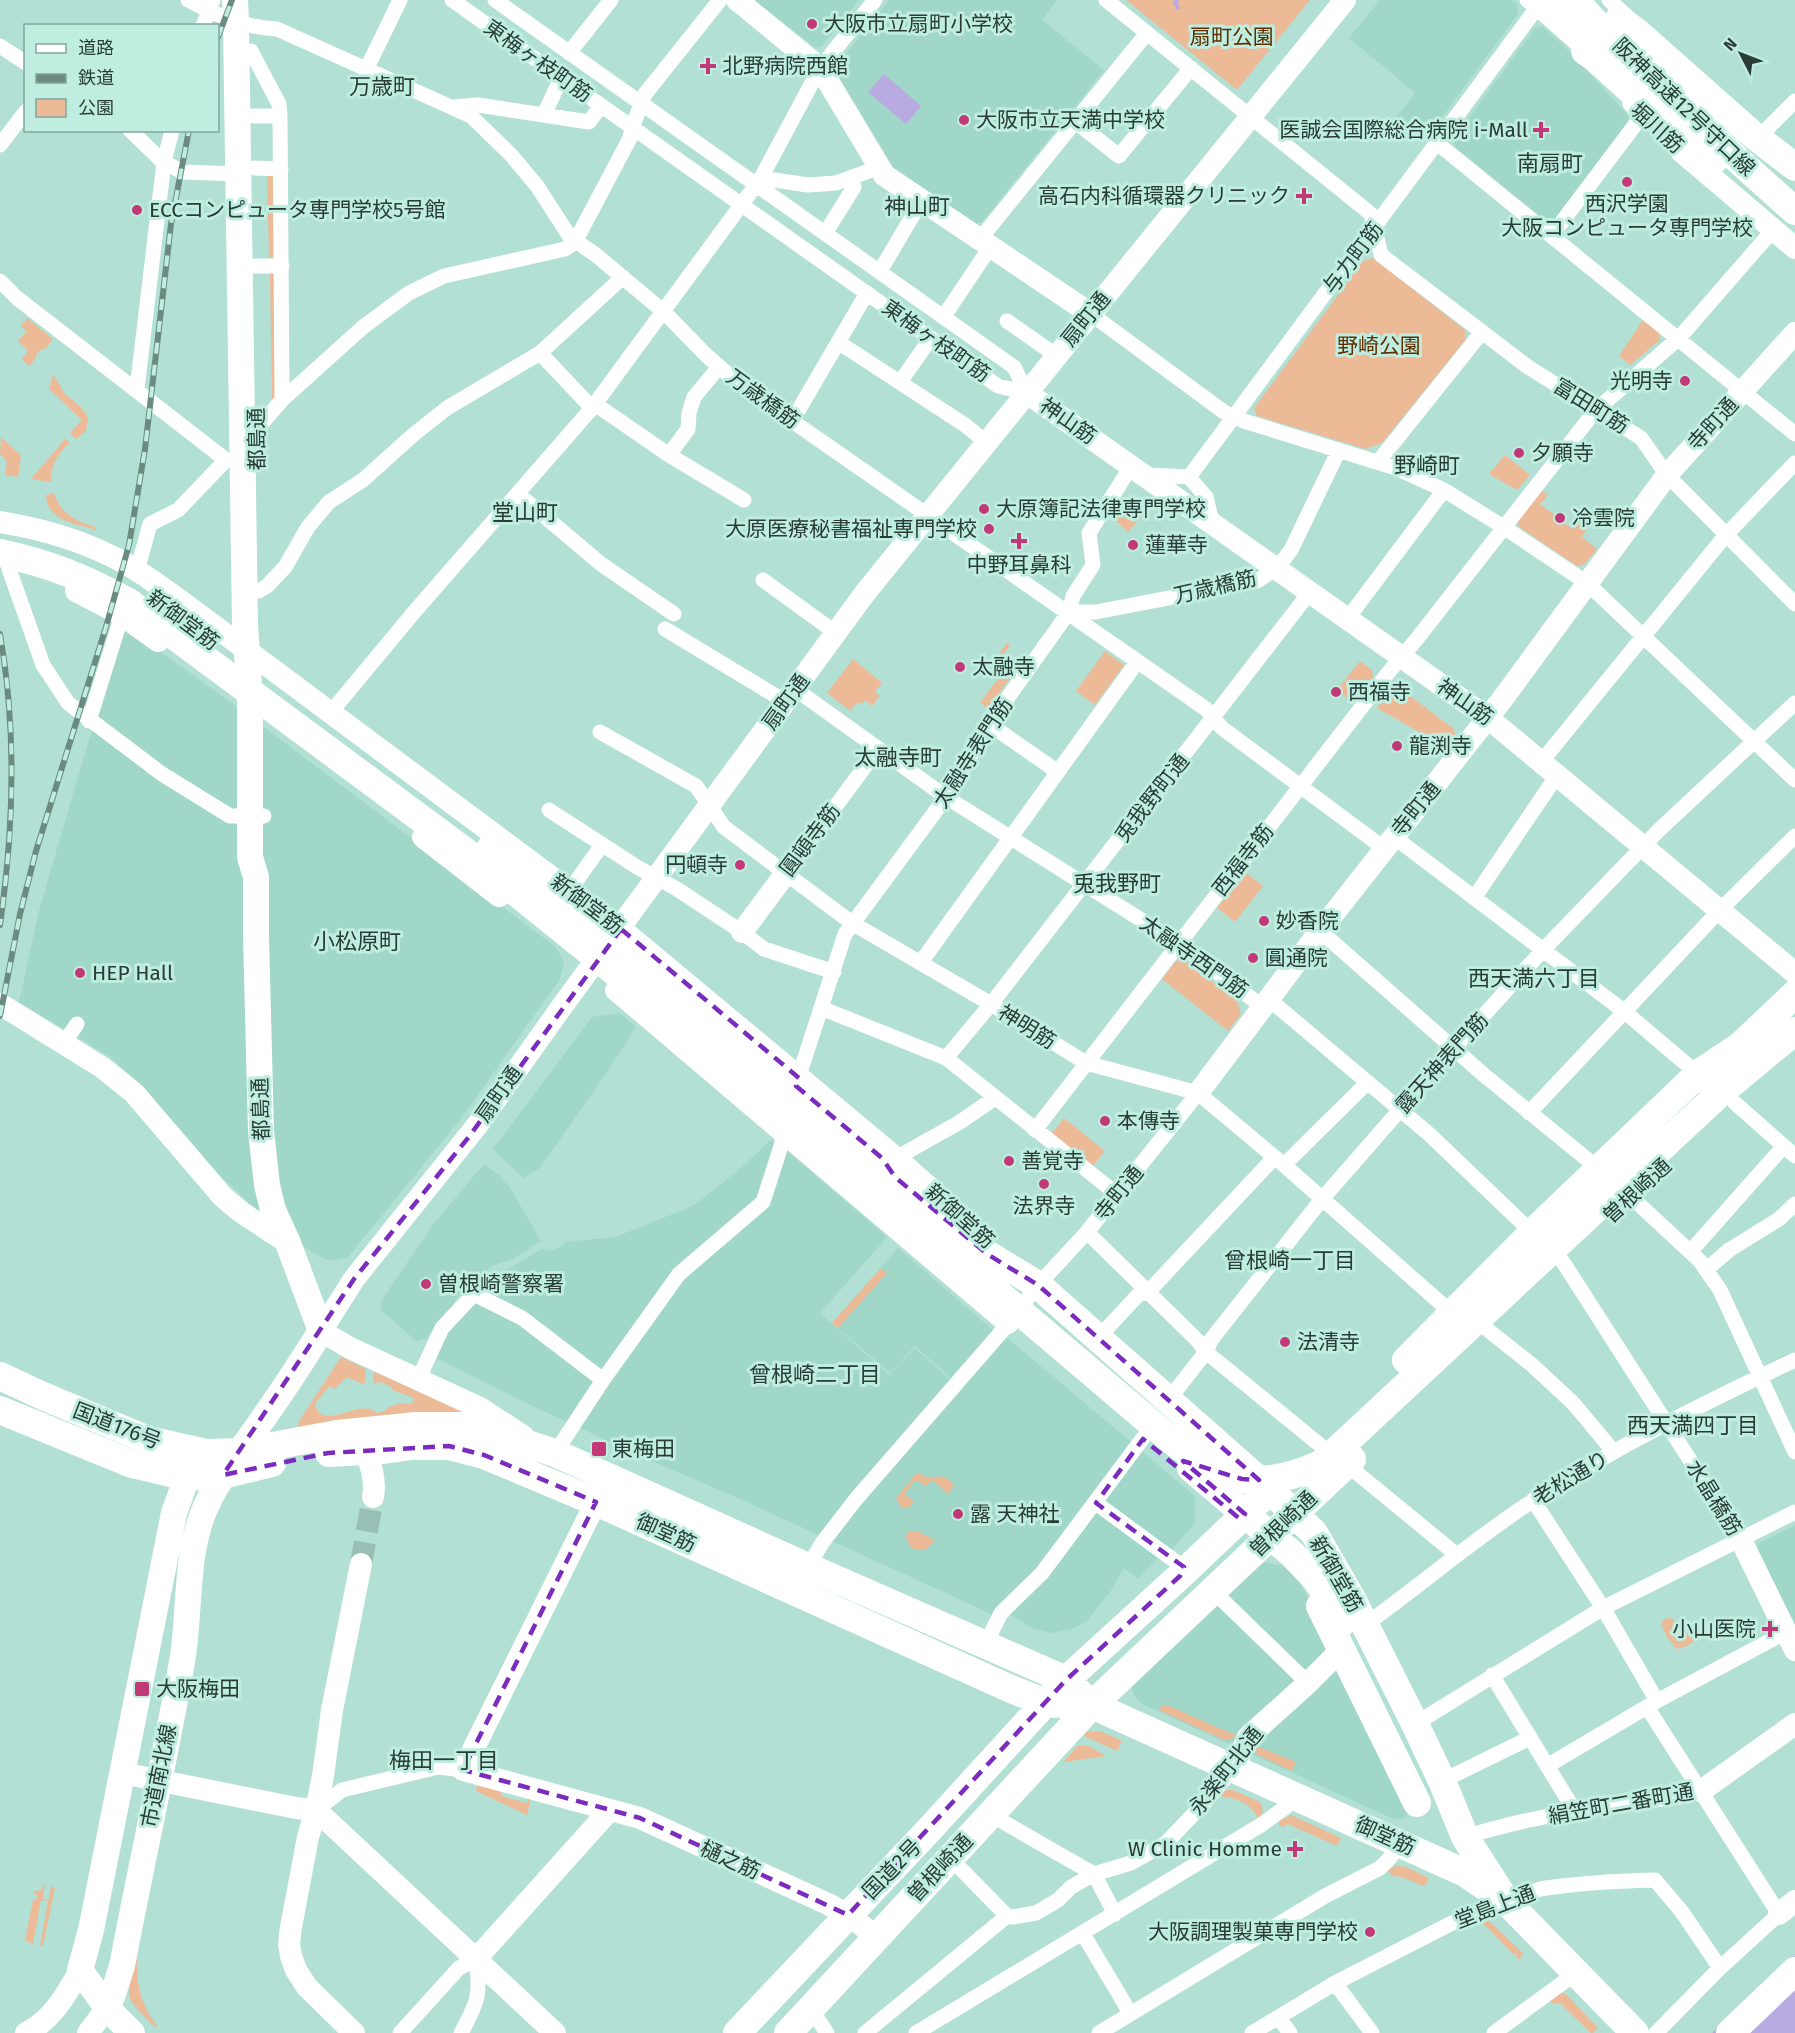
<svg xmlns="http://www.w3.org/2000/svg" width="1795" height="2033" font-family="'Fira Sans','Noto Sans JP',sans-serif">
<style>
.built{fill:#a0d7c8}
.green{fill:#ecba97}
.water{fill:#b9aae2}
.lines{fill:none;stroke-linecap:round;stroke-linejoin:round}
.stream{stroke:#b9aae2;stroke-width:4}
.secondary-tunnel{stroke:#97bfb5;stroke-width:22;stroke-dasharray:22 11;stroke-linecap:butt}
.street{stroke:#fff;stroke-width:15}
.secondary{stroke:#fff;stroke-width:22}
.primary{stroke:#fff;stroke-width:26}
.highway{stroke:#fff;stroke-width:28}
.rail-casing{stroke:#6b8b82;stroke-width:6}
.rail{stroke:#bfeee1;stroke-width:4;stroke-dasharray:11;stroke-linecap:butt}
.marked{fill:none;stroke:#7b2cbf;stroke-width:4.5;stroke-dasharray:12 8;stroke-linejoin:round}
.poi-dot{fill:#c13977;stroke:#bfeee1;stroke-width:2}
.labels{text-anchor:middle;stroke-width:6;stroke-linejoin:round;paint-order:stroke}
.poi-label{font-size:21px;fill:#293c37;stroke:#bfeee1;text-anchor:start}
.park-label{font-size:21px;fill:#5e2e00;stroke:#bfeee1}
.street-label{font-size:21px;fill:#293c37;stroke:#bfeee1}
.neighbourhood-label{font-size:22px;fill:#293c37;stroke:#bfeee1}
</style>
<rect width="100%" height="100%" fill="#b2e0d4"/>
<path class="built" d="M754 0H859L821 47H815Z
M889 0H1057L1042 20 1104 70 982 222 976 223 894 168 836 72 837 65Z
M1380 0H1512L1517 4 1518 14 1424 142 1395 119 1415 93 1349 38Z
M1543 27 1561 43 1628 115V122L1554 220 1546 221 1455 147 1454 138 1535 28Z
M129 629 229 701 556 947 564 963 560 979 460 1120 348 1257 330 1261 314 1254 252 1206 218 1173 140 1084 109 1056 19 1002 39 911 72 797 122 631Z
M620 1013 636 1027 607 1072 540 1168 523 1178 493 1149 592 1017Z
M771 1140 786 1150 887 1237 820 1313 889 1375 915 1348 960 1388 1005 1336 1195 1496V1523L1169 1553 1165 1550 1138 1579 1124 1568 1110 1592 1086 1622 1072 1629 1052 1633 1034 1629 1008 1613 994 1615 742 1500 636 1454 516 1398 434 1357 447 1335 470 1305 483 1293 482 1286 497 1273 512 1267 542 1249 549 1251 560 1247 565 1242 615 1237 683 1210 697 1203 736 1172Z
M484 1164 499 1175 510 1188 541 1241 511 1260 493 1265 481 1276 479 1274 455 1299 454 1305 425 1339 416 1341 381 1310V1301L432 1226Z
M898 1248 994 1331 952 1379 915 1346 890 1373 832 1323Z
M1795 1525V1626L1757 1549 1759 1543Z
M1263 1562 1292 1568 1297 1577 1409 1802 1410 1810 1405 1818 1397 1820 1387 1816 1142 1704 1134 1696 1132 1686Z"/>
<path class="green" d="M1126 0H1310L1237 90Z
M267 174H274V257H269Z
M1373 258 1465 330 1466 339 1382 443 1366 449 1257 416 1254 408 1363 261Z
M274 271 278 393 272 402 270 272Z
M27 318 53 339 46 348 37 352 36 358 29 366 22 359 28 351 18 341 27 331 21 326Z
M1643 320 1659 332 1660 340 1630 365 1619 356Z
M53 374 65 394 81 407 88 417 86 431 76 439 70 433 82 420 49 389Z
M1 437 21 456 18 477 5 475 7 461 0 454Z
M65 439 70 442C58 454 50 465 51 482L31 479Z
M1505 455 1530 475 1517 490 1489 474Z
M1540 489 1548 495 1540 504 1572 529 1577 523 1586 530 1582 537 1597 549 1585 564 1577 566 1519 527 1517 519Z
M54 493C60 514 77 522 96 527V530C75 523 47 521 46 495Z
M1131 497 1147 510 1128 532 1112 517 1124 499Z
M1007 643 1010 645 1000 659 1016 670 988 708 980 703 1006 668 995 659Z
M1105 651 1124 665 1095 705 1076 691Z
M853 659 882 683 875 692 880 696 872 706 865 700 862 704 858 702 850 711 827 693Z
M1360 661 1372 670 1373 678 1353 703 1337 690Z
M1392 686H1397L1454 729 1455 737 1447 748 1377 708Z
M1245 872 1263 886 1235 922 1217 908Z
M1180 956 1237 1001 1241 1014 1228 1031 1162 979Z
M1064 1118 1105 1151 1090 1169 1049 1137Z
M881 1268 887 1273 838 1328 832 1323Z
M341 1357 366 1369 365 1383 362 1384 347 1377 334 1389 329 1386C325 1393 319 1397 315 1404 321 1434 361 1396 377 1413L385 1411 387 1408 400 1403 412 1404 414 1398 392 1390V1387L380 1382 373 1383 374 1372 468 1412 298 1427 299 1421Z
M920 1473 927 1478C939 1476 945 1474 954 1485L948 1494 933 1480 926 1486 918 1481H914L905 1494 914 1502 909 1508 901 1507 896 1498 916 1474Z
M909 1531H917L935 1540 925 1550H915L908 1543 906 1536Z
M1670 1618 1699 1634C1696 1642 1685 1648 1677 1649L1668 1639 1661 1624 1665 1619Z
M1162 1705H1167L1237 1736 1228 1740 1222 1739 1159 1710Z
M1100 1731 1122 1741 1117 1751 1084 1736 1086 1732Z
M1252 1744 1296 1762 1292 1771 1254 1753 1251 1750Z
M1087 1745 1106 1756 1063 1762 1077 1746Z
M478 1783 502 1790 501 1796 527 1803 529 1797 531 1798 527 1815 476 1791Z
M1226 1790H1233L1260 1802C1264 1808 1263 1814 1259 1819 1249 1802 1237 1798 1218 1796Z
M1291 1815 1341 1838 1337 1846 1288 1824 1283 1827 1279 1825V1821Z
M1399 1866 1406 1867 1429 1878 1425 1885 1423 1886 1402 1877 1393 1876 1387 1871 1393 1867Z
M43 1885H45L43 1899 49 1900 51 1886 55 1888 43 1946H40L48 1901 41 1900 33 1944 25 1941 33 1900H36L38 1895 33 1894 34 1891 42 1890Z
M1486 1918 1524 1954 1519 1960 1516 1957 1517 1955 1515 1953 1513 1954 1485 1925 1474 1919Z
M137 1956C136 1982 140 2005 157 2025L155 2027C123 1995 125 2000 137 1956Z
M1561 1993 1566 1994 1598 2028 1593 2033H1591L1561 2004 1552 2003 1548 1999Z"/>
<path class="water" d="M884 74 921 106 906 124 868 92Z
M1795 1956V2033H1712Z"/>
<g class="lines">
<path class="stream" d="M1177 0 1175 3 1178 8"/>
<path class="secondary-tunnel" d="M361 1564 373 1497"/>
<path class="street" d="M188 0C218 16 242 27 277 29L471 116 512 156 537 186 570 237 596 255 664 312 706 355 739 384 1206 709 1222 728 1385 849
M452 0 998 386 1027 393 1014 367 495 0
M1106 0 1371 214 1381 255 1528 367 1641 438 1667 475 1795 604
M1527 0 1585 51 1588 57
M1609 0 1629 18
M203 26 213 0
M0 46 26 63
M251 51 279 104 280 116 282 400 256 430
M569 53 611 0
M367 68 400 0
M452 107 478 105 589 122 601 106
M544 115 561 78
M253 116H280
M1076 122 1119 156 1191 68
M130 130 161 160 182 172 238 174
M1762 134 1795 101
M1437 143 1795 434
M0 145 26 111
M254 168 281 169
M761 178 808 185 836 183 880 167
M826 232 854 187 851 178
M1552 235 1641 117 1630 104
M980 239 1147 33
M255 266H282
M880 271 922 200
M0 281 17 298 226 460
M1091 314 1224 412 1244 421 1396 468 1444 490 1505 528 1587 583 1795 780
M944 316 991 246
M1007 321 1057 356
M838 342 965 425 987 443
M540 353 592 408
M900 382 931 338
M137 389 164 162 172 130
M282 400 363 327 409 293 444 276 565 249 575 242 630 138 632 128 645 94 720 0
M595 404 669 455 744 500
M792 421 867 293
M669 455 688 429 689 413 694 397 719 367
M1378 462 1482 332
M1147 475 1189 477 1530 17 1540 0
M1189 477 1206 497 1212 522
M518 494 601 564 674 614
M9 569 43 665 68 703 162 774 230 816H264
M137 571 150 524 178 510 226 460
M763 580 836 633
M259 591 267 586 285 567 308 527 329 502 363 480 413 435 447 408 540 353 623 277
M1069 612H1096L1257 581 1277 568 1291 550 1339 450
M1348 618 1444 490
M665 629 786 702
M795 689 946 797 1178 943 1255 1001 1277 1006 1429 1134 1563 1262 1740 1538
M331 712 415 611 592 408 761 178 820 68 875 0
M89 721 122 615
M989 724 1058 772
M600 732 696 786 724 827 852 923 991 1004 1086 1063 1198 1093 1284 1165 1453 1314
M1542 761 1725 536 1795 463
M549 810 637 867 677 889 742 932 764 949 834 972
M1394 837 1625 1012 1698 1074
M786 873 878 749
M569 891 602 845
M1474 898 1558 774
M1320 931 1484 1075 1599 1169
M921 962 1137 662
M821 1008 946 1058 1118 1195
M64 1043 77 1024
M946 1058 991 1004 1310 592
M796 1085 845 934 946 797 989 724 1069 612 1073 596 1093 565 1089 533 1132 465
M1735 1103 1795 1156
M1529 1113 1719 911 1795 836
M1035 1130 1388 673 1416 640 1595 411 1679 338 1773 230
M896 1158 960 1122 995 1098
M1284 1165 1368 1082
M1630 1196 1700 1261 1720 1290 1795 1452
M1087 1232 1198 1341 1206 1352 1320 1445
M1690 1252 1784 1146
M1706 1270 1729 1250 1779 1219 1795 1204
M1488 1330 1532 1365 1573 1403 1614 1452
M1098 1338 1139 1294 1148 1292 1274 1158
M418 1380 442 1328 474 1294 522 1318 603 1380
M1169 1399 1206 1352 1211 1340 1322 1199 1454 1048 1543 950 1659 830 1795 703
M555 1453 603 1380 679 1274 763 1202 782 1143 784 1126
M1346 1464 1457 1555
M1533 1500 1603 1608 1657 1701
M1096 1503 1187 1570
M808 1567 822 1543 856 1499 1003 1330 1038 1285 1087 1232 1198 1093
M1213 1591 1308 1683
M1365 1625C1422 1584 1475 1538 1534 1500 1617 1446 1706 1402 1795 1360
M985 1645 1001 1613 1042 1573 1143 1438
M1492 1675 1574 1810
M1647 1707 1779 1914 1720 1968 1656 2033
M1415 1724 1603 1608 1795 1512
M1547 1766 1657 1701 1786 1632
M1442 1781 1530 1738
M316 1810 342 1790 438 1767 463 1770
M991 1813 1005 1823 1094 1874 1115 1914
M1465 1837C1537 1814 1612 1805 1687 1796L1701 1791
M962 1870 1007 1916
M1083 1934 1126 2006 1129 2015
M1335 1983 1372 2033
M811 2009 827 2033
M1278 2017 1290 2033
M400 2033 459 1968 476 1959C481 1994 478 2002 461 2033
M865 2033 1007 1916 1013 1917 1036 1913 1058 1900 1071 1887 1094 1874 1131 1863 1166 1843 1207 1800 1234 1768
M916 2033 1261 1825 1298 1798
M1099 2033 1325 1896 1380 1868 1389 1859 1400 1843
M1252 2033 1335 1983 1454 1922 1540 1889C1578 1883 1616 1881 1655 1880L1682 1912 1720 1968
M1494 2033 1576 1973"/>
<path class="secondary" d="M737 0 820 68 884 175 1091 314
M1546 0 1612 58
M1682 152 1795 248
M1027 393 1488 718 1795 973
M0 522C38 528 77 539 111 556 133 566 154 582 174 596L621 929 896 1158 940 1197
M76 591 122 615 158 641
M423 837 499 896
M742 932 786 873
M616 990 1008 1323
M0 1004 103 1068 134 1093 223 1197 241 1212 288 1243
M1198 1093 1320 931 1501 701 1667 475 1795 333
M523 1436 480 1408 350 1348 321 1331 354 1279 479 1123 563 1005 865 593 1345 0
M366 1451C371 1466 376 1481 373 1497
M596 1502 463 1770 640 1818 828 1904 848 1915 877 1937
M1740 1538 1795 1650
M1234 1768 1248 1737 1308 1683 1342 1649
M122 1773 296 1808 316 1810 555 2033
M1701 1791 1795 1724
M1779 1914 1795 1901
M476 1959 609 1811
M26 2033C52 2020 67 1994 80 1970
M88 2033 107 2008
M354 2033 307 1987 296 1970 291 1956 289 1944 291 1927 308 1837 316 1810 323 1776 332 1710 361 1564"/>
<path class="primary" d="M107 2008 113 1994 122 1966C141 1865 164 1764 182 1662 191 1609 184 1551 208 1502 221 1474 241 1451 258 1426 280 1395 301 1363 321 1331L288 1243 273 1210 267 1185 261 1131 256 936V877L250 857V702L245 624 236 22 235 0
M132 2033 107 2008 80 1970 91 1930 174 1513 187 1477 199 1462"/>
<path class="highway" d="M1575 0C1640 74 1721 145 1795 211
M1619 19 1639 34 1752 134 1795 167
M1585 51 1594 57 1679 134 1687 137 1714 160
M0 553C50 564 86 578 130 603L466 852 714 1052 1171 1440C1183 1449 1196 1459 1209 1467 1246 1489 1287 1480 1323 1463L1719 1094 1795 1031
M490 849 526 868 554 889
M534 884 597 929 987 1254 1038 1285 1270 1490 1314 1533 1351 1597 1415 1724 1442 1781 1465 1837 1506 1901
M1712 1087 1740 1046
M1406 1360 1532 1233 1698 1074 1740 1046 1795 994
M0 1376 43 1396 148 1440 206 1453 240 1452 337 1434 416 1426H466L494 1433 555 1453 808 1567 1066 1680 1092 1705 1465 1873 1506 1901 1635 2033
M0 1410 132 1464 187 1477 223 1475 272 1463
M329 1453 383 1450 412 1446H449L484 1455 596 1502 1011 1689 1046 1703 1062 1704
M1191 1468 1292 1554 1312 1575 1329 1597 1343 1622
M1320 1606 1417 1803
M737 2033 928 1831 1066 1680 1180 1576 1284 1477
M788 2033 1092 1705 1352 1459
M1730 2033 1795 1971"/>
<g class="rail-casing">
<path id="rail" d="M218 37 232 0
M0 634C17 731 14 828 0 925
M0 1016 20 914 36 851 106 627 129 545 145 449 171 224 189 130"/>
</g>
<use href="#rail" class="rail"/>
</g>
<path class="marked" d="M621 929 799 1078 796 1086 882 1158 895 1177 987 1254 1038 1285 1259 1480 1242 1479 1183 1461 1245 1514 1240 1519 1143 1439 1096 1503 1184 1567 1180 1576 1066 1680 848 1915 640 1818 463 1770 596 1502 484 1455 449 1446 328 1453 223 1475 354 1279 468 1138Z"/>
<g class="poi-dot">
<circle cx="812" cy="24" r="6"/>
<path d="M705 57h6v6h6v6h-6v6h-6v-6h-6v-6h6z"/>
<circle cx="964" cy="120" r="6"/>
<path d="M1538 121h6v6h6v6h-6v6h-6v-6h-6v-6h6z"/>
<circle cx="1627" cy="182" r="6"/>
<path d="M1301 187h6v6h6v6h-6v6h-6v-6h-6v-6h6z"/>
<circle cx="137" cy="210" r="6"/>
<circle cx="1685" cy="381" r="6"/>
<circle cx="1519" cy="453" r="6"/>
<circle cx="984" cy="509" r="6"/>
<circle cx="1560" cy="518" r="6"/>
<circle cx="989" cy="529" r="6"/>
<path d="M1016 532h6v6h6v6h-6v6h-6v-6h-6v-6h6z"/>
<circle cx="1133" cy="545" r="6"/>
<circle cx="960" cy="667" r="6"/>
<circle cx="1336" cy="692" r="6"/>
<circle cx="1397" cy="746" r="6"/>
<circle cx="740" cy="865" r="6"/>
<circle cx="1264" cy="921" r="6"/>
<circle cx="1253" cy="958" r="6"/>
<circle cx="80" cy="973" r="6"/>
<circle cx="1105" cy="1121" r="6"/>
<circle cx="1009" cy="1161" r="6"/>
<circle cx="1044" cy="1184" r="6"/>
<circle cx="426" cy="1284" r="6"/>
<circle cx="1285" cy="1342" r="6"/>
<rect x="591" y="1441" width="16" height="16" rx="3"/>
<circle cx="958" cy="1514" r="6"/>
<path d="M1767 1620h6v6h6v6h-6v6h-6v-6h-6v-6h6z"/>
<rect x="134" y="1681" width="16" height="16" rx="3"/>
<path d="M1292 1840h6v6h6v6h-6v6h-6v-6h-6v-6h6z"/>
<circle cx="1370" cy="1932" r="6"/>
</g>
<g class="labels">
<g class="poi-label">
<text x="824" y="31">大阪市立扇町小学校</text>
<text x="722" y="73">北野病院西館</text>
<text x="976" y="127">大阪市立天満中学校</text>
<text x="1528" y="137" text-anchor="end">医誠会国際総合病院 i-Mall</text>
<text x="1290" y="203" text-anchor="end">高石内科循環器クリニック</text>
<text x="1627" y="211" text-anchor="middle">西沢学園<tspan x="1627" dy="24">大阪コンピュータ専門学校</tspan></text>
<text x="149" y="217">ECCコンピュータ専門学校5号館</text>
<text x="1673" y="388" text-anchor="end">光明寺</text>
<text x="1531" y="460">夕願寺</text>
<text x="996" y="516">大原簿記法律専門学校</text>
<text x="1572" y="525">冷雲院</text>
<text x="977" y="536" text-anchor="end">大原医療秘書福祉専門学校</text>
<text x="1145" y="552">蓮華寺</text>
<text x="1019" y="572" text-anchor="middle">中野耳鼻科</text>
<text x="972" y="674">太融寺</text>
<text x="1348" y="699">西福寺</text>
<text x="1409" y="753">龍渕寺</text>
<text x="728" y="872" text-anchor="end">円頓寺</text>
<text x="1276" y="928">妙香院</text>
<text x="1265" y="965">圓通院</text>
<text x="92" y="980">HEP Hall</text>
<text x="1117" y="1128">本傳寺</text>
<text x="1021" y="1168">善覚寺</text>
<text x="1044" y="1213" text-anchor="middle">法界寺</text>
<text x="438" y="1291">曽根崎警察署</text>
<text x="1297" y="1349">法清寺</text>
<text x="612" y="1456">東梅田</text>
<text x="970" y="1521">露 天神社</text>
<text x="1756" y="1636" text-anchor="end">小山医院</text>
<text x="156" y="1696">大阪梅田</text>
<text x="1282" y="1856" text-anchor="end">W Clinic Homme</text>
<text x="1358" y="1939" text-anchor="end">大阪調理製菓専門学校</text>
</g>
<g class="park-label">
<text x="1232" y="44">扇町公園</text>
<text x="1379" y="353">野崎公園</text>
</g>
<g class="street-label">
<text transform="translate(538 61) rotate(35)" y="7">東梅ヶ枝町筋</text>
<text transform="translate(1684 107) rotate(44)" y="7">阪神高速12号守口線</text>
<text transform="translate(1657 128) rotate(42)" y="7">堀川筋</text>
<text transform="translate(1353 258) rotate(-53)" y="7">与力町筋</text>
<text transform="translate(1086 319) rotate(-51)" y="7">扇町通</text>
<text transform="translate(936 341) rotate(35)" y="7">東梅ヶ枝町筋</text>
<text transform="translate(763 399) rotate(36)" y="7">万歳橋筋</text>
<text transform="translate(1591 406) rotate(32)" y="7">富田町筋</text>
<text transform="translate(1068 421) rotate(35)" y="7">神山筋</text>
<text transform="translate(1713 424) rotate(-48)" y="7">寺町通</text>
<text transform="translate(257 439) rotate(-91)" y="7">都島通</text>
<text transform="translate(1215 587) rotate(-13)" y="7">万歳橋筋</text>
<text transform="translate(183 620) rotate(37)" y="7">新御堂筋</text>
<text transform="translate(786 702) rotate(-54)" y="7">扇町通</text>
<text transform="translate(1465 702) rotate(35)" y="7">神山筋</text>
<text transform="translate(973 753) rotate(-57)" y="7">太融寺表門筋</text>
<text transform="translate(1152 798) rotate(-52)" y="7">兎我野町通</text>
<text transform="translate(1416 809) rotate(-51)" y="7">寺町通</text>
<text transform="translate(810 840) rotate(-53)" y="7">圓頓寺筋</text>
<text transform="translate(1243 860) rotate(-52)" y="7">西福寺筋</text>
<text transform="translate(587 904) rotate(37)" y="7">新御堂筋</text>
<text transform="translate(1194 957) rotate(35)" y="7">太融寺西門筋</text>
<text transform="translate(1027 1027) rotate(32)" y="7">神明筋</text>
<text transform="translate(1442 1063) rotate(-48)" y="7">露天神表門筋</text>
<text transform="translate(499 1094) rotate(-55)" y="7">扇町通</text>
<text transform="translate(261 1109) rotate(-92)" y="7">都島通</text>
<text transform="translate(1637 1191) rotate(-43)" y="7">曽根崎通</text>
<text transform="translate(1119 1193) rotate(-51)" y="7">寺町通</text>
<text transform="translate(960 1216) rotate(42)" y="7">新御堂筋</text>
<text transform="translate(117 1426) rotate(21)" y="7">国道176号</text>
<text transform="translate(1571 1478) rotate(-31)" y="7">老松通り</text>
<text transform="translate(1714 1498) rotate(58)" y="7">水晶橋筋</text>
<text transform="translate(1283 1524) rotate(-44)" y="7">曽根崎通</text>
<text transform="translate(666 1533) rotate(24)" y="7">御堂筋</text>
<text transform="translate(1336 1574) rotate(60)" y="7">新御堂筋</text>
<text transform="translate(1226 1771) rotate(-52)" y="7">永楽町北通</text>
<text transform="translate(159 1776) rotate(-79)" y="7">市道南北線</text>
<text transform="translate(1621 1804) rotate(-10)" y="7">絹笠町二番町通</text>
<text transform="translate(1385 1836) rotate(24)" y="7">御堂筋</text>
<text transform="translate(730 1860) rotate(24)" y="7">樋之筋</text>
<text transform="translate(940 1868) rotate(-47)" y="7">曽根崎通</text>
<text transform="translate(892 1869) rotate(-46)" y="7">国道2号</text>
<text transform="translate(1495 1907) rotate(-21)" y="7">堂島上通</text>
</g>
<g class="neighbourhood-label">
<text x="382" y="94">万歳町</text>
<text x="1550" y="171">南扇町</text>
<text x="917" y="214">神山町</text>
<text x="1427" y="473">野崎町</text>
<text x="525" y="520">堂山町</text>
<text x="898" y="765">太融寺町</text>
<text x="1117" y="891">兎我野町</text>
<text x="357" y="949">小松原町</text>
<text x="1534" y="986">西天満六丁目</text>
<text x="1290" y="1268">曾根崎一丁目</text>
<text x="815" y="1382">曾根崎二丁目</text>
<text x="1693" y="1433">西天満四丁目</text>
<text x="444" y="1768">梅田一丁目</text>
</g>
</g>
<rect x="24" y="24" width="195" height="108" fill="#bfeee1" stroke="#83a79d" stroke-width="1.5"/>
<rect x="36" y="44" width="30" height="9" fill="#ffffff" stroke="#83a79d" stroke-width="1.5"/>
<text x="78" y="54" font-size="18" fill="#293c37">道路</text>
<rect x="36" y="74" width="30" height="9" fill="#6b8b82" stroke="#83a79d" stroke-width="1.5"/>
<text x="78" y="84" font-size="18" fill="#293c37">鉄道</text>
<rect x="36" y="99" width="30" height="18" fill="#ecba97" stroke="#83a79d" stroke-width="1.5"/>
<text x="78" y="114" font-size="18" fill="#293c37">公園</text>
<g transform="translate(1741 54) rotate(312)" stroke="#bfeee1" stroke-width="4.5" paint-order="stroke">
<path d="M0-4.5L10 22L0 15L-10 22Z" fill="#293c37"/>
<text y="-9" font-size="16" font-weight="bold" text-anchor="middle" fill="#293c37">N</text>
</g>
</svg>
